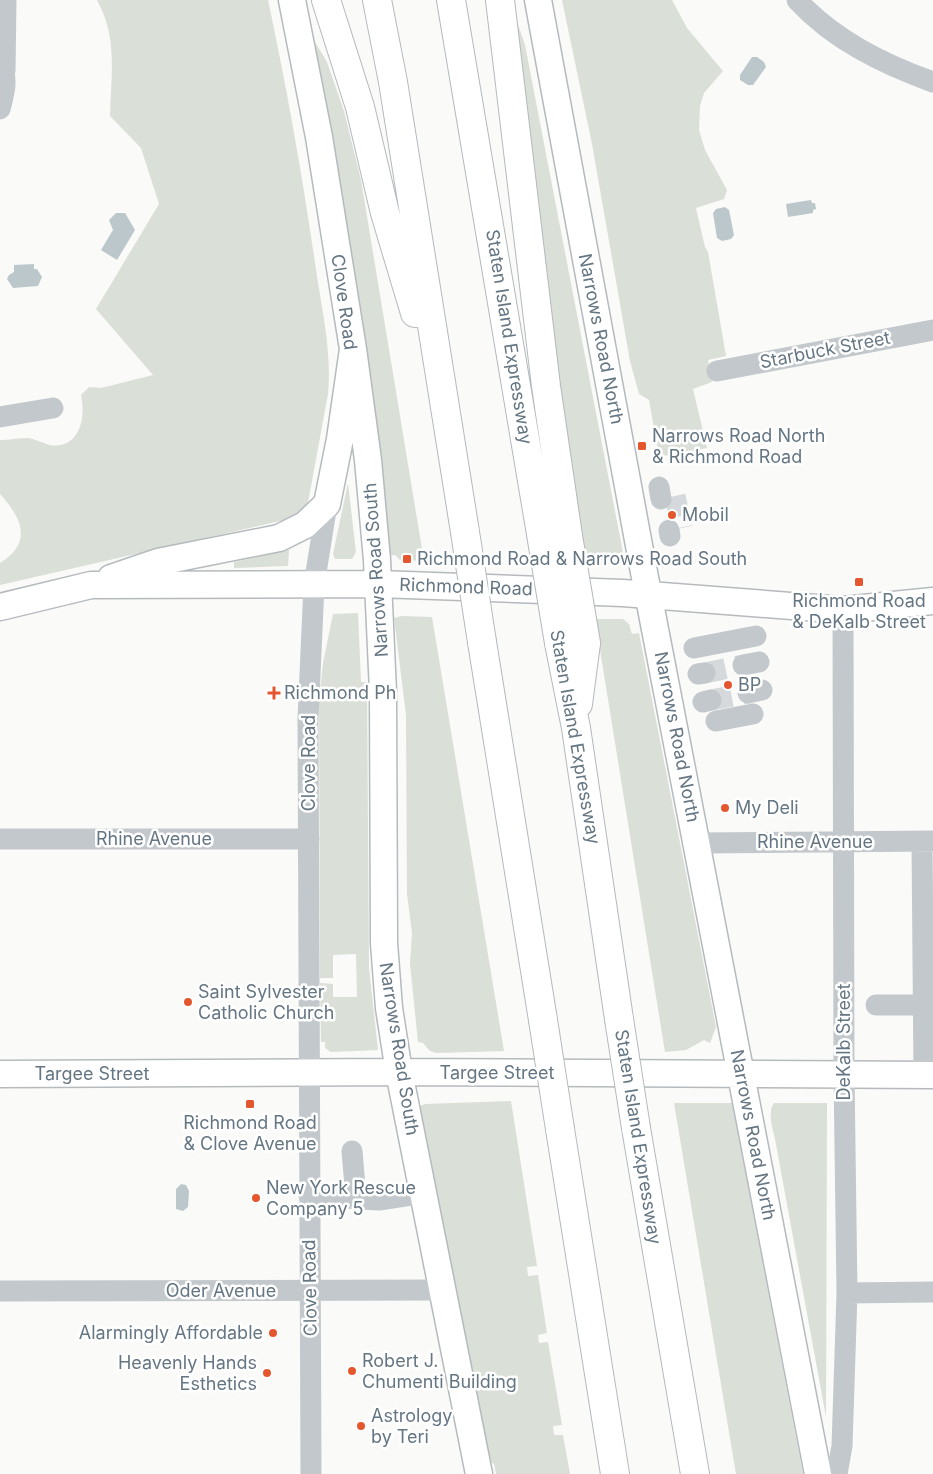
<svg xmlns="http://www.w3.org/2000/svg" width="933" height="1474" font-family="Inter,sans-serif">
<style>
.green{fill:#dadfd7}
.water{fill:#bbc7cb}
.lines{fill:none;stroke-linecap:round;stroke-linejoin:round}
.minor-tunnel{stroke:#d5d9db;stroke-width:21;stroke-dasharray:21 11;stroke-linecap:butt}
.major-casing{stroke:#b5babe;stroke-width:29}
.highway-casing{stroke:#b4b9bd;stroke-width:30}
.minor{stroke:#c3c8cc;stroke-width:21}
.major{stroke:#fff;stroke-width:26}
.highway{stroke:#fff;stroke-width:28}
.highway-bridge-casing{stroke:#b4b9bd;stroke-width:30;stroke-linecap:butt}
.highway-bridge{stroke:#fff;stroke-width:28}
.poi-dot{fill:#e4572e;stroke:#fff;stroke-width:2}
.labels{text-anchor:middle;stroke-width:5;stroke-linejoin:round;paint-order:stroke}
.street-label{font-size:18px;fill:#657683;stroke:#fff}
.poi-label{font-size:18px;fill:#657683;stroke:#fff;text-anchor:start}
</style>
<rect width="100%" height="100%" fill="#fafaf8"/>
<path class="green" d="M97 0H268C287 89 303 179 316 270 322 310 332 353 328 394L307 508 293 518 0 585V563C34 542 21 517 0 494V440C9 440 19 438 28 438 35 439 43 443 50 445 80 450 86 417 81 395L89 387 101 388 153 375 96 309 159 204 141 148 110 116C111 74 118 38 97 0Z
M562 0H672L687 28 723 71 704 93 700 106 699 130 705 150 727 190 724 199 696 208 705 247 708 252 726 356 708 360 712 382 693 389 707 448 659 457 649 400 639 394 630 361 592 144Z
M515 16 525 45 625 563 586 565 555 366Z
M315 42 327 62 344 111 361 180 424 561 400 560 395 555 390 556 376 422Z
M348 483 356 552 352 559H335L333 554Z
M289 550 288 566 234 568V562Z
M358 613 361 682H367L369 968 378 1050 331 1052 325 1048V1042H321L320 983 333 984V997H357L356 954 333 955V978H320L319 700 323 663 333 614Z
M401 616 432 617 504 1051 436 1053 430 1051 423 1043 418 1042 410 964 412 933 407 894 406 715 394 618Z
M595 619H623L629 624 632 634 639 633 716 1027 710 1043 704 1040 686 1050 665 1052Z
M511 1101 537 1266 527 1267 528 1276 538 1275 547 1333 538 1335 539 1343 548 1342 562 1425 553 1426 554 1435H563L570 1474H496L494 1464 489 1460 419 1110 420 1106 425 1104Z
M674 1103H732L803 1474H736Z
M774 1103H827L826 1417 775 1139C773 1129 767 1112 774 1103Z"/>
<path class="water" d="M752 57H757L764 62 766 67 753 85H748L740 80V75Z
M811 200 812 203H815L816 209 813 210V213L788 217 786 204Z
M725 207 729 210 734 235 731 239 722 241 717 238 713 213 716 209Z
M116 213H125L135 230 117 260 101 250 113 230 109 220Z
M34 264V269H37L42 277 38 286 13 288 7 279 9 275 14 272V265Z
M181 1184 186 1185 189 1191 188 1207 183 1211 176 1209V1189Z"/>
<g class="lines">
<path class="minor-tunnel" d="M675 496 682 528
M705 673 743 665
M711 700 748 693"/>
<g class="major-casing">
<path id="major" d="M538 0 643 567 818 1474
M353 349 368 460 377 560 383 692 384 943 389 1008 399 1072 479 1474
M111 578 158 562 279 538 305 525 327 504 340 439 353 349 319 137 292 0
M0 607 91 585 379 584 623 593 843 610 933 601
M0 1074 399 1072 933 1075"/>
</g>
<g class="highway-casing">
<path id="highway" d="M326 0 360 107 385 213 415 313
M377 0 393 82 465 532
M451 0 541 534
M500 0 546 386 568 536
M482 642 543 1020
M559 643 576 728 619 1019
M578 704 586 643
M636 1128 695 1474
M560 1129 615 1474"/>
</g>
<path class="minor" d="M797 0C834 40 883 64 933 82
M0 64C9 78 4 94 0 109
M5 71 6 0
M717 371 933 330
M0 417 53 408
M659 487 661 499
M669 530 670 536
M694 648 756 636
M743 665 759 662
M698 674 705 673
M748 693 762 690
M703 702 711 700
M716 721 753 714
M0 839H309
M922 842 924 1075
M697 843 933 841
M876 1005H924
M352 1151 356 1199
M309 1196 379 1200 424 1193
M0 1291 443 1290
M847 1293 933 1292
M311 1474 308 719 314 585 327 504
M837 1474 842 1446 847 1293 844 1074 843 610"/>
<use href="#major" class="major"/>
<use href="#highway" class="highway"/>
<g class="highway-bridge-casing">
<path id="highway-bridge" d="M465 532 482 642
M541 534 559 643
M568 536 586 643
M619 1019 636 1128
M543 1020 560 1129"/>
</g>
<use href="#highway-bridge" class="highway-bridge"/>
</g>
<g class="poi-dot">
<rect x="637" y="441" width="10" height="10" rx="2.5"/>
<circle cx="672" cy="515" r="5"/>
<rect x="402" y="554" width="10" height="10" rx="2.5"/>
<rect x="854" y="577" width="10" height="10" rx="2.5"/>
<circle cx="728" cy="685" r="5"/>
<path d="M271.5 685.5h5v5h5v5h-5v5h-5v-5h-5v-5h5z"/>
<circle cx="725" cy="808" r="5"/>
<circle cx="188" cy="1002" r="5"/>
<rect x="245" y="1099" width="10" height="10" rx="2.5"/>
<circle cx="256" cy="1198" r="5"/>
<circle cx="273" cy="1333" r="5"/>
<circle cx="352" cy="1371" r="5"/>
<circle cx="267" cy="1373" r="5"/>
<circle cx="361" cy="1426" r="5"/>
</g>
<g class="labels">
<g class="street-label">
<text transform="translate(344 302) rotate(82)" y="6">Clove Road</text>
<text transform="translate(509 337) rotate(81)" y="6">Staten Island Expressway</text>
<text transform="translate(601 339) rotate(79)" y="6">Narrows Road North</text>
<text transform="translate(825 350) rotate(-11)" y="6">Starbuck Street</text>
<text transform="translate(376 570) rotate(-94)" y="6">Narrows Road South</text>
<text transform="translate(466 587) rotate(2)" y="6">Richmond Road</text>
<text transform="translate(575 737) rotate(80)" y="6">Staten Island Expressway</text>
<text transform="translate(677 737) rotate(79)" y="6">Narrows Road North</text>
<text transform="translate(309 763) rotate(-90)" y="6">Clove Road</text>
<text x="154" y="845">Rhine Avenue</text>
<text x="815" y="848">Rhine Avenue</text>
<text transform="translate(844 1042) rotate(-90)" y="6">DeKalb Street</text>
<text transform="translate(399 1049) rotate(81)" y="6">Narrows Road South</text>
<text x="497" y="1079">Targee Street</text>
<text x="92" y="1080">Targee Street</text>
<text transform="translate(753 1135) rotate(79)" y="6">Narrows Road North</text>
<text transform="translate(638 1137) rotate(81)" y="6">Staten Island Expressway</text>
<text transform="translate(310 1288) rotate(-91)" y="6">Clove Road</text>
<text x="221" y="1297">Oder Avenue</text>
</g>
<g class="poi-label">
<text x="652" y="442">Narrows Road North<tspan x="652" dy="21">&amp; Richmond Road</tspan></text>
<text x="682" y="521">Mobil</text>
<text x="417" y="565">Richmond Road &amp; Narrows Road South</text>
<text x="859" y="607" text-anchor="middle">Richmond Road<tspan x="859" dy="21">&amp; DeKalb Street</tspan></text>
<text x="738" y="691">BP</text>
<text x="284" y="699">Richmond Ph</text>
<text x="735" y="814">My Deli</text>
<text x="198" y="998">Saint Sylvester<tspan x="198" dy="21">Catholic Church</tspan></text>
<text x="250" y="1129" text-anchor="middle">Richmond Road<tspan x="250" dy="21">&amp; Clove Avenue</tspan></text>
<text x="266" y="1194">New York Rescue<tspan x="266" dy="21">Company 5</tspan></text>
<text x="263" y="1339" text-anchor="end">Alarmingly Affordable</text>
<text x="362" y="1367">Robert J.<tspan x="362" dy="21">Chumenti Building</tspan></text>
<text x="257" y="1369" text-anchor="end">Heavenly Hands<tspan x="257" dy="21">Esthetics</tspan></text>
<text x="371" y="1422">Astrology<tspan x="371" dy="21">by Teri</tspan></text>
</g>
</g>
</svg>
